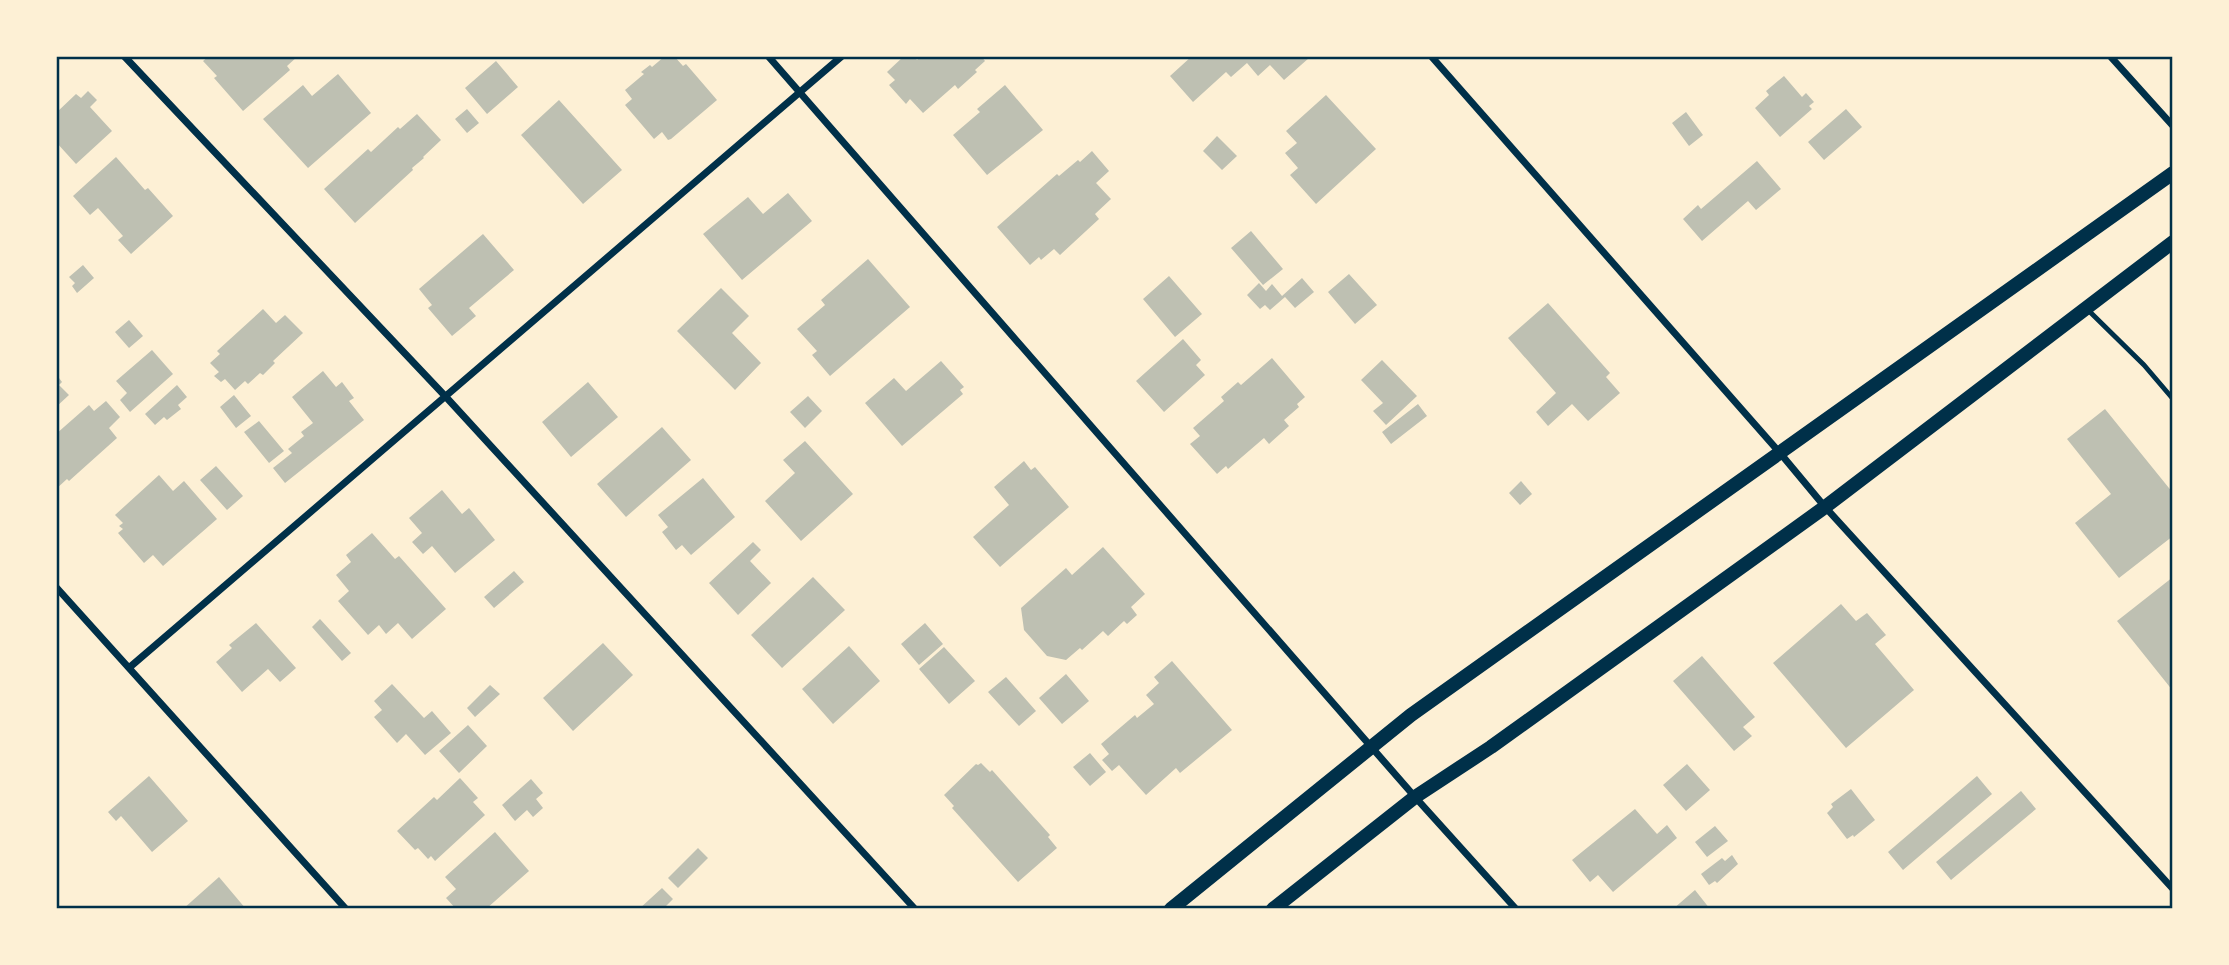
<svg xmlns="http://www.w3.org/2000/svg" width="2229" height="965" font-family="'Exo 2',sans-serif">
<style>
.building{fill:#bec0b2}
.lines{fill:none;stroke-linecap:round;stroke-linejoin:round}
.service{stroke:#003049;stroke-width:5}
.minor{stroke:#003049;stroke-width:7}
.secondary{stroke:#003049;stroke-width:14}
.neatline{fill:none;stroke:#003049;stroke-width:2.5}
</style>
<rect width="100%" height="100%" fill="#fdf0d5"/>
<path class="building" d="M209 56H298L287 66 290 70 243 111 214 78 217 76 203 61Z
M665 56H674L683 66 686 64 717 100 671 139 668 140 662 132 654 139 625 105 632 99 625 90 644 74 641 72 650 65 652 67Z
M904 56H914L917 60 921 56H981L985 61 975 70 977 72 958 89 955 85 923 113 910 99 906 104 889 85 895 80 887 72Z
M1192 56H1307L1309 58 1284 80 1270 65 1258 76 1247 63 1231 77 1226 72 1193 102 1170 76Z
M496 61 518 87 487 114 465 88Z
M338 74 371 113 308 168 263 119 303 85 312 96Z
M1784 76 1802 97 1806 93 1814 102 1809 106 1812 109 1780 137 1755 108 1769 95 1766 91Z
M1005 85 1043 130 987 175 953 135 980 112 977 109Z
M88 91 97 100 90 107 112 131 76 164 56 142V113L76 94 81 98Z
M1326 95 1376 149 1316 204 1290 175 1298 168 1285 153 1297 143 1286 131Z
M559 100 622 170 583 204 521 135Z
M467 109 479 123 467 133 455 119Z
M1846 109 1862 127 1824 160 1808 142Z
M1686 112 1703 135 1689 146 1672 123Z
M417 114 441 140 423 157 424 158 412 168 413 170 355 223 324 189 368 149 371 152 398 127 400 129Z
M1217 136 1237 156 1222 170 1203 151Z
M1092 151 1109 171 1096 183 1111 199 1095 214 1099 219 1060 255 1054 249 1041 260 1039 257 1030 265 997 227 1057 174 1059 176 1078 160 1080 162Z
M116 157 145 190 148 188 173 216 131 254 118 240 123 236 98 208 90 215 73 196Z
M1757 161 1781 189 1756 210 1748 201 1702 241 1683 219 1698 205 1701 209Z
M788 193 812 221 742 280 703 234 748 197 763 214Z
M1251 231 1283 269 1263 285 1231 248Z
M483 234 514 270 469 308 476 316 452 336 428 308 432 305 419 289Z
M868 259 910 307 830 376 812 355 817 351 797 329 825 305 821 300Z
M83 265 94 278 77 293 72 286 75 283 69 277Z
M1349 274 1377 305 1355 324 1328 292Z
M1169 276 1202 314 1175 337 1143 299Z
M1302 278 1314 292 1295 308 1285 297 1270 310 1265 305 1260 309 1247 295 1259 283 1266 291 1272 284 1282 296Z
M721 288 749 316 732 333 761 363 735 390 677 331Z
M1548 303 1610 373 1606 377 1620 393 1588 421 1572 404 1548 426 1536 412 1556 393 1508 338Z
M263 309 276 323 285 315 303 333 273 361 275 363 263 375 260 373 248 384 245 381 235 390 225 379 221 382 214 376 219 372 210 363 220 354 217 351Z
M129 320 143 336 129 348 115 332Z
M1183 339 1201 360 1196 365 1205 375 1164 412 1136 381Z
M152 350 173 374 130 412 120 400 127 393 116 381Z
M1272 358 1305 397 1297 404 1299 407 1284 420 1289 426 1269 444 1264 438 1228 469 1226 466 1217 474 1190 444 1200 436 1193 428 1224 401 1221 397 1238 382 1241 385Z
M1382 360 1417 396 1386 425 1373 411 1383 403 1361 380Z
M941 361 964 387 960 390 963 394 902 446 865 403 894 378 906 391Z
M323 371 336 387 342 382 354 398 349 401 364 420 285 483 273 468 292 453 288 449 304 436 301 432 313 423 292 397Z
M59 378 62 382 59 385 69 395 56 407V382Z
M588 382 618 417 571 457 542 422Z
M177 385 187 397 178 405 181 409 167 420 164 417 155 425 145 414Z
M234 395 251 416 236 428 220 407Z
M808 396 822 411 805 428 790 412Z
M106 401 120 417 109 428 117 438 69 481 67 479 56 489V434L89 405 94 411Z
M1418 404 1427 416 1391 444 1382 432Z
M2105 409 2173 493V536L2119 578 2075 523 2111 494 2067 439Z
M259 421 284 451 269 463 244 432Z
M662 427 691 460 626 517 597 484Z
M805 441 853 494 801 541 765 501 795 473 783 460Z
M1024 461 1031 470 1035 467 1069 507 1000 567 973 537 1009 505 994 487Z
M216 466 243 496 227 510 200 480Z
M159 475 173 491 184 481 217 519 163 566 153 555 144 563 118 533 123 529 119 526 123 523 115 515Z
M703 478 735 517 691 555 682 545 676 550 662 532 668 527 658 515Z
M1521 481 1532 494 1520 505 1509 493Z
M442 490 462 514 469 508 495 540 455 573 432 546 423 554 412 542 422 533 409 518Z
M372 533 395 559 399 556 446 609 412 639 398 623 386 634 379 625 368 635 338 601 349 591 336 575 351 562 346 555Z
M753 542 761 550 750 561 771 583 738 615 709 583Z
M1103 547 1145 594 1131 607 1137 615 1127 624 1124 621 1108 636 1103 631 1082 650 1080 648 1066 660 1047 656 1024 630 1021 608 1066 568 1072 575Z
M514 571 524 582 494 608 484 597Z
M813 577 845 610 782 668 751 635Z
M2173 577V691L2117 621Z
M1841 604 1856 621 1867 613 1886 635 1875 644 1914 690 1846 748 1773 663Z
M320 619 351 653 342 661 312 627Z
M256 623 296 668 280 682 268 669 242 692 216 662 232 648 229 645Z
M925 623 943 644 919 665 901 644Z
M603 643 633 675 573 731 543 698Z
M849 646 880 681 833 724 802 689Z
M944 647 975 681 949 704 919 669Z
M1702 656 1755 717 1743 727 1752 736 1734 751 1673 681Z
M1172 661 1232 730 1180 773 1176 768 1146 795 1119 765 1112 771 1102 760 1109 754 1101 744 1135 715 1137 718 1154 704 1146 695 1159 683 1154 677Z
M1066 674 1089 701 1062 724 1039 698Z
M1006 677 1036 711 1019 726 988 692Z
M392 684 424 718 432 711 451 733 425 755 406 734 397 743 374 717 382 710 374 701Z
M490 685 500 694 475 717 467 708Z
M468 725 487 746 459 773 439 751Z
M1090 753 1106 772 1090 786 1073 767Z
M981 763 990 772 992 770 1050 835 1048 837 1057 848 1018 882 952 808 954 806 944 795 976 764 978 765Z
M1687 764 1710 790 1686 811 1663 785Z
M149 776 188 821 152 852 121 816 116 821 108 812Z
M1977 776 1992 794 1903 870 1888 852Z
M460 778 478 798 473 802 485 815 435 861 431 856 428 859 418 848 415 850 397 831 434 797 437 800Z
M531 779 543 793 536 799 543 808 533 817 527 810 515 821 502 805Z
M1851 789 1875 820 1854 837 1853 835 1847 839 1827 813 1833 807 1831 804Z
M2021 791 2036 809 1951 880 1936 862Z
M1635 809 1657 834 1667 825 1677 838 1613 892 1598 875 1590 882 1572 860Z
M1715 826 1728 841 1707 857 1695 842Z
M495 832 529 871 486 909H456L446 898 456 889 445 877Z
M698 848 708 858 678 888 668 878Z
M1732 855 1738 864 1717 883 1715 881 1709 885 1701 874 1722 858 1725 861Z
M219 877 246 909H183Z
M662 888 673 899 663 909H639Z
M1695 890 1710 909H1673Z"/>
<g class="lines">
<path class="service" d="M2088 310 2144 365 2173 399"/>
<path class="minor" d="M124 56 446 397 915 909
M768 56 1415 797 1516 909
M1431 56 1780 453 1825 507 2173 889
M2110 56 2173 126
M56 587 346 909
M130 667 842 56"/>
<path class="secondary" d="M1171 909 1411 715 2173 173
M1273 909 1415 797 1491 747 1825 507 2173 242"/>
</g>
<rect width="2229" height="965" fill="none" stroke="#fdf0d5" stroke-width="116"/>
<rect x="58" y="58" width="2113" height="849" class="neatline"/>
</svg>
